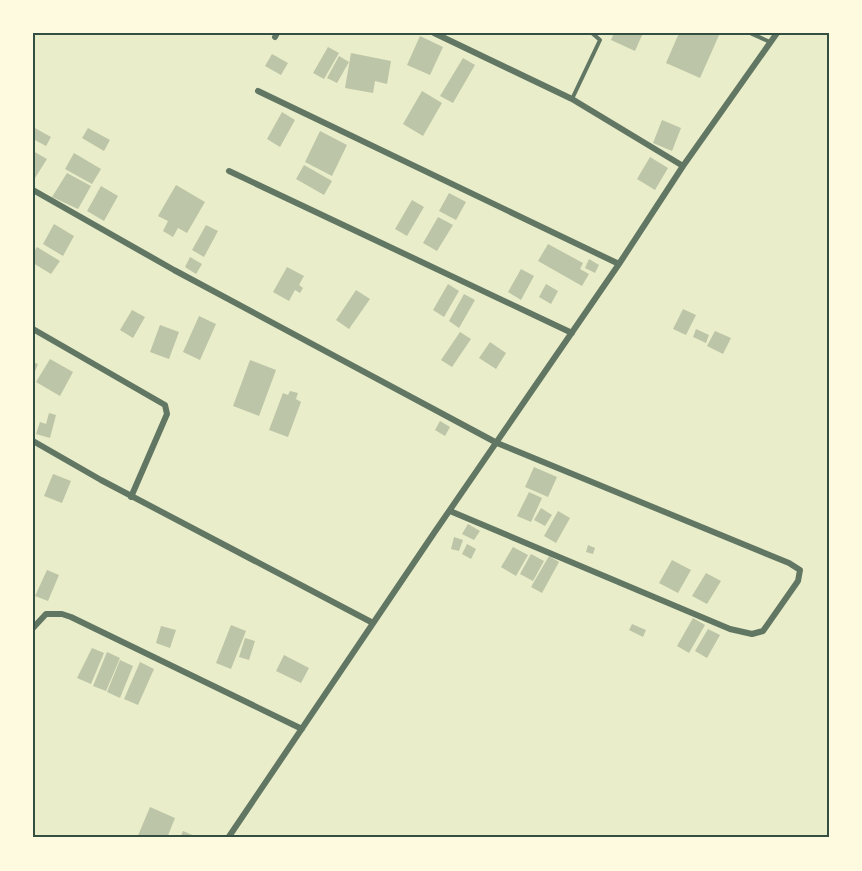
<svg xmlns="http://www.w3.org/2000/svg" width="862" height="871" font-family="Poppins,sans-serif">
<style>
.building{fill:#bcc5a7}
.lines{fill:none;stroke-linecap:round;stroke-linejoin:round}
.service{stroke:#617663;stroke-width:4}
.minor{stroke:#617663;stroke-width:6}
.neatline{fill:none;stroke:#344e41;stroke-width:2}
</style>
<rect width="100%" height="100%" fill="#e9edc9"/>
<path class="building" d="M614 33H643L635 51 611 40Z
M679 33H720L700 78 666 63Z
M420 36 443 47 430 75 407 65Z
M328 47 339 53 324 79 313 73Z
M351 53 391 61 387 84 375 81 373 93 345 88Z
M272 54 288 63 281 75 265 66Z
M339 56 349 62 337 83 327 78Z
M463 58 475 65 453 103 440 96Z
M422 91 442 103 423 136 403 124Z
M282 112 295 120 280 147 267 139Z
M662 120 681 128 672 151 653 143Z
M33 127 51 137 46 146 33 139Z
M88 128 110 140 104 151 82 138Z
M320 131 347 145 332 176 305 162Z
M33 151 47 159 35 178 33 177Z
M74 153 101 169 92 184 65 169Z
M650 157 668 168 655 190 637 179Z
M304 165 332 181 324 195 296 179Z
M67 173 91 186 78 209 52 197Z
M176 185 205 202 187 233 178 228 173 237 163 231 168 221 158 216Z
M101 186 118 196 104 221 87 211Z
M449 193 466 202 456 220 439 211Z
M412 200 424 207 407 236 395 229Z
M438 217 453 225 437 251 423 243Z
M54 224 74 236 63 256 43 244Z
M206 225 218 231 204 257 192 250Z
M548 244 583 263 580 269 589 274 582 286 538 261Z
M37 247 60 261 51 274 33 263V253Z
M190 257 202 264 196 274 185 267Z
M589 259 599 265 595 273 585 268Z
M287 267 304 276 299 285 303 288 300 293 295 290 289 301 273 292Z
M521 269 534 276 521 300 508 292Z
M448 284 459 291 444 317 433 310Z
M546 284 558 291 551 304 539 297Z
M356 290 370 299 349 329 336 320Z
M464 294 475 300 459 328 449 321Z
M683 309 696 315 686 335 673 329Z
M132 310 145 317 133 338 120 330Z
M199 316 216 324 200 360 183 352Z
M160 325 179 332 169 359 150 352Z
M696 329 709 335 706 343 693 337Z
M715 331 731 338 723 354 707 346Z
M460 332 471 339 452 367 441 360Z
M490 342 506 353 496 369 479 358Z
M50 359 73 372 60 396 36 382Z
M250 360 276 370 259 416 233 406Z
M33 362 38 364 33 376Z
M290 391 298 393 296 399 301 402 288 437 269 430 283 393 288 395Z
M49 413 56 415 50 438 36 434 40 422 46 424Z
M440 421 450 427 445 436 435 430Z
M534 467 557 477 548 497 525 487Z
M53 474 71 481 62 503 44 496Z
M529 492 542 498 531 522 517 516Z
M541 508 552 515 545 526 534 520Z
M558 511 570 518 556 543 544 536Z
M468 524 480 531 474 540 462 534Z
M454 537 463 540 459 551 451 549Z
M467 544 476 549 471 559 462 554Z
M588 545 595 548 593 554 586 552Z
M513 547 528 555 516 576 501 567Z
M531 554 544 561 533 581 520 574Z
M549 556 559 562 542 593 531 587Z
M672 560 691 570 678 593 659 583Z
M47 570 59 575 48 601 35 596Z
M706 573 721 581 707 604 692 596Z
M693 618 705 625 689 653 677 646Z
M632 624 646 630 643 637 629 630Z
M231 625 246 631 231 669 216 663Z
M161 626 176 630 170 648 156 643Z
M708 629 720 635 707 658 695 651Z
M245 638 255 641 249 660 239 657Z
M92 648 104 653 91 684 77 678Z
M107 652 120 658 106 691 93 686Z
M284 655 309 668 301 683 276 671Z
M120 660 133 666 120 698 107 692Z
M140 662 154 669 138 705 124 699Z
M150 807 175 818 167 838H137Z
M183 831 199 838H180Z"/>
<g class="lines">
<path class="service" d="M750 33 770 42
M572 99 600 40 592 33"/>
<path class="minor" d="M434 33 572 99 683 166
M275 37 277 33
M258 91 619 264
M229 171 572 333
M33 190 174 270 497 443 789 563 800 570 798 581 763 631 752 634 730 629 450 511
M33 329 165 405 167 414 131 497
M33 441 101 480 373 623
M33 628 46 614H62L71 617 302 729
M228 838 434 533 619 264 683 166 777 33"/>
</g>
<rect width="862" height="871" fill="none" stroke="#fefae0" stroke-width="69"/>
<rect x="34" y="34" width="794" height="802" class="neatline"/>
</svg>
